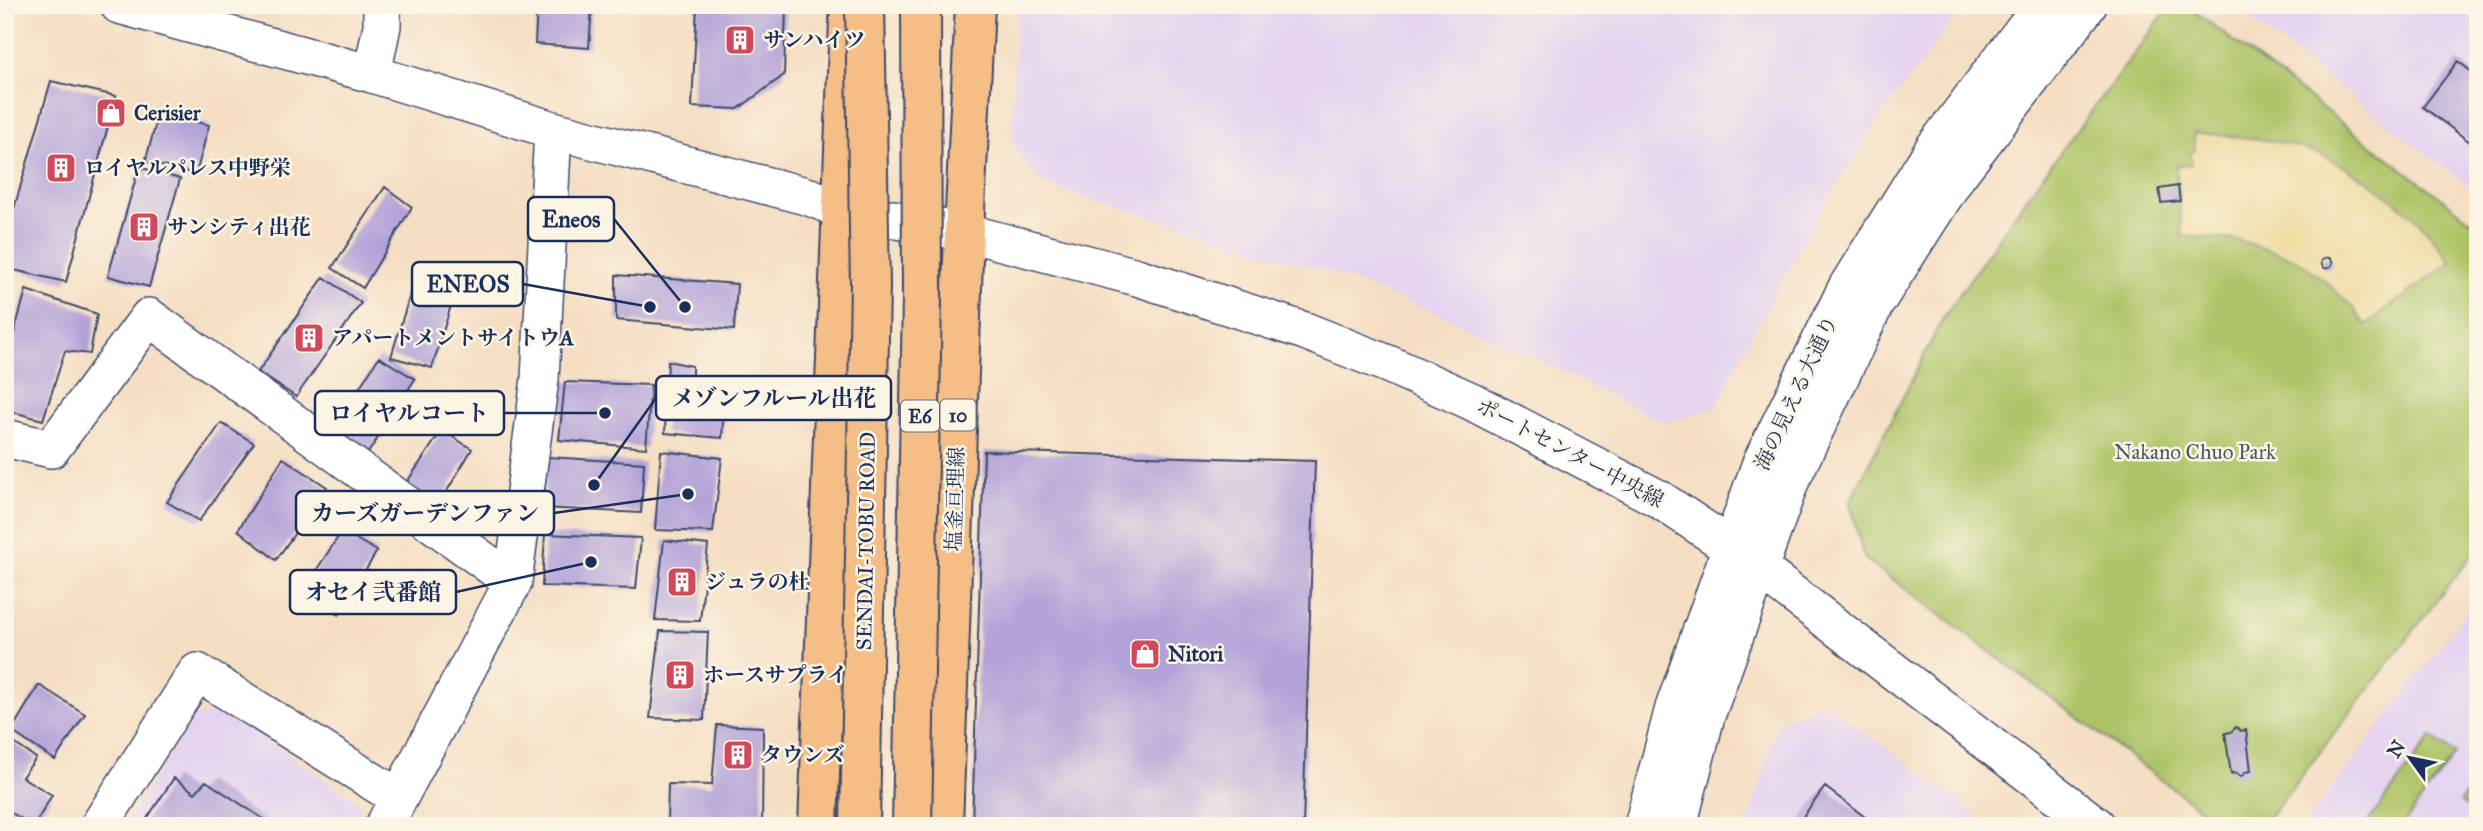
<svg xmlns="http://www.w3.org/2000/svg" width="2483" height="831" font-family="'IM FELL Great Primer','Noto Serif JP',serif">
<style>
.built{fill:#e5d3f0}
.green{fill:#afc468;stroke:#657a63;stroke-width:2}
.sand{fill:#eeda9e;stroke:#84847e;stroke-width:2}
.building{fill:#b2a2d8}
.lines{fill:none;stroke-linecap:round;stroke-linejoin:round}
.minor-casing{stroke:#3c496d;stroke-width:40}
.major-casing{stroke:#3c496d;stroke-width:42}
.minor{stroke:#fff;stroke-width:37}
.major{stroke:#f6be87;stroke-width:38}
.highway-bridge-casing{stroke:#3c496d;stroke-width:42;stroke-linecap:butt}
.highway-bridge{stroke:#f6be87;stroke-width:38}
.labels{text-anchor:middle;stroke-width:5;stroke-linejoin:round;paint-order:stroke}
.shield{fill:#fcf5e5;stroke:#5e6a86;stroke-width:2}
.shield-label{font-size:19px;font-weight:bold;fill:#1b2f5e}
.poi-label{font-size:21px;font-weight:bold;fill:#1b2f5e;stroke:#fcf5e5;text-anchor:start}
.street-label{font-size:21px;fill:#1b2f5e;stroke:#fcf5e5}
.park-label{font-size:21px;fill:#475c61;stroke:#fcf5e5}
.leader{fill:none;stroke:#1b2f5e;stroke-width:2.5}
.callout-dot{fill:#1b2f5e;stroke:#fcf5e5;stroke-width:2.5}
.callout{fill:#fcf5e5;stroke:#1b2f5e;stroke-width:2.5}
.callout-label{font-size:23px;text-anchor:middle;font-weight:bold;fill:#1b2f5e}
</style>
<rect width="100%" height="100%" fill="#fcf5e5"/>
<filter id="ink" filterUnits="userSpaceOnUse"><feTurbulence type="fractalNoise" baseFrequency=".0143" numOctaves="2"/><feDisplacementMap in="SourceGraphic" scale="14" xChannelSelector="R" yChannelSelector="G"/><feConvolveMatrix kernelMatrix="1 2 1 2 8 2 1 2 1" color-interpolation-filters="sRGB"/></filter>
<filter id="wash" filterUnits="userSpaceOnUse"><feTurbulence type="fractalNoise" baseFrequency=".00686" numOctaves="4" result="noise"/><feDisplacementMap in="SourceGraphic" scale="28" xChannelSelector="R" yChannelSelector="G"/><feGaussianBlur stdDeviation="1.57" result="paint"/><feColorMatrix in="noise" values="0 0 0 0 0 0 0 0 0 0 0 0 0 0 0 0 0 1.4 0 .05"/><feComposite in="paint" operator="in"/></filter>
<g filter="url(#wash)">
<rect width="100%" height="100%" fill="#f5dec2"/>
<path class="built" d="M1016 5H1965L1883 113 1821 210 1759 322 1716 407 1663 423 1531 356 1434 312 1334 274 1197 230 1076 195 1039 181 1012 145Z
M2231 5H2478V193Z
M2478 596V826H2304Z
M1825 703 1940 787 1990 826H1747L1778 722Z
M222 710 357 802 366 826H124L193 717Z"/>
<path class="green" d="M2171 5H2186L2478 226V547L2263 826H2223L1864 558 1850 502 1943 318 2035 186Z
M2432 737 2455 754 2402 826H2365Z
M2478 778V815L2460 802Z"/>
<path class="sand" d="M2194 133C2231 136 2270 138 2305 149 2340 159 2396 198 2421 224 2432 235 2441 250 2451 262L2365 325 2354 309 2324 280 2296 259 2238 240 2182 236 2176 166 2191 165 2190 152 2195 151Z"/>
<g id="blocks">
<path class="building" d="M537 5H592L589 48 535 44Z
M697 5H786L784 75 738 109 692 107Z
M2458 61 2478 77V148L2423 107Z
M51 81 116 96 66 282 5 268V240Z
M159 113 209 125 196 174 145 162Z
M139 167 180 179 149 287 108 276Z
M2178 186 2180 201 2161 203 2159 189Z
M385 187 412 207 363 288 332 268Z
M2321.5 263a5.5 5.5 0 1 1 11 0a5.5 5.5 0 1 1-11 0Z
M616 275 737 284 734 330 616 320Z
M324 277 361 303 296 397 258 372Z
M26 290 97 314 90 354 65 351 43 420 5 410V366Z
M411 291 452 302 432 368 391 357Z
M379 357 415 379 368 453 332 430Z
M668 361 692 366V409L724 408 722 438 665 433Z
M565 382 651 385 646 448 559 440Z
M221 423 254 443 199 521 167 502Z
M442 430 472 449 438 506 405 485Z
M661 451 722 458 713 532 655 530Z
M984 451 1315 461 1303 826H972Z
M548 457 644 463 641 513 543 508Z
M283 458 327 487 276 560 238 530Z
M342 531 377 551 339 615 302 592Z
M545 534 641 538 636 589 542 586Z
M664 540 708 545 700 621 655 620Z
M660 631 708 632 704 720 650 718Z
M39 685 85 714 55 760 11 731Z
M717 725 763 727 762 826H667L668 784 712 785Z
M2236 727 2241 731 2246 730 2251 771 2246 772 2241 777 2235 773 2231 774 2225 733 2231 732Z
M5 737 36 758 22 777 52 795 34 826 5 809Z
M174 778 195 793 206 781 274 826H142Z
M1825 787 1877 826H1796Z"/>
</g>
</g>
<g filter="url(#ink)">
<use href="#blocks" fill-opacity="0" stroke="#3c496d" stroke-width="2"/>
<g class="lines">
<g class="minor-casing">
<path id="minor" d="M119 5 372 74 553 130 810 197 842 210 964 232 1137 277 1305 331 1388 364 1471 401 1659 499 1731 547 2097 826
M372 74 382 26V5
M5 438 51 449 149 317 513 582 540 379 553 130
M99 826 197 672 399 798
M384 826 513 582
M1643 826 1674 708 1761 463 1847 287 1934 148 2042 5
M1678 826 1706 716 1790 482 1875 304 1957 176 2088 5"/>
</g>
<g class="major-casing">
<path id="major" d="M818 826 849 20
M943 826 964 232 975 5"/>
</g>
<use href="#minor" class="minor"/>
<use href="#major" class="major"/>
<g class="highway-bridge-casing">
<path id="highway-bridge" d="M860 826 870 285 865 5
M912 826 922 298 921 5"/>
</g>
<use href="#highway-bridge" class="highway-bridge"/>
</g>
</g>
<defs>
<g id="building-square" transform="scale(1.575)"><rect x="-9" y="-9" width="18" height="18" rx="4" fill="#d1495b" stroke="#fcf5e5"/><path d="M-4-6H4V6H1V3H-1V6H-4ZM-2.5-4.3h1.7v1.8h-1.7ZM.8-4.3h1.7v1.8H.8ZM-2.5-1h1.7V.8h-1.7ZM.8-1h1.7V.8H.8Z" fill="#fff"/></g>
<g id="shop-square" transform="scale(1.575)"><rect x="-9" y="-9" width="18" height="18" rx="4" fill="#d1495b" stroke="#fcf5e5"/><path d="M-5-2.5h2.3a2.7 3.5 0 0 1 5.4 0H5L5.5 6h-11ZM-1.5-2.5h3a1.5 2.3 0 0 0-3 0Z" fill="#fff"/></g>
</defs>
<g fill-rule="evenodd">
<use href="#building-square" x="740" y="40"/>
<use href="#shop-square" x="111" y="113"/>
<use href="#building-square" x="61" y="168"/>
<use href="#building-square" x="144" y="227"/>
<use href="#building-square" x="309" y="338"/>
<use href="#building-square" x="682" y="582"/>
<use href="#shop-square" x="1145" y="654"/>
<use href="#building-square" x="680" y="675"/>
<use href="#building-square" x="738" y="755"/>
</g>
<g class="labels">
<g class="shield">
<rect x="940.5" y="399.5" width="35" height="31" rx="5"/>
<rect x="901" y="400.5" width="38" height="31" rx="5"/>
</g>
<g class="shield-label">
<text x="958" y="422">10</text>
<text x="920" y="423">E6</text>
</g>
<g class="poi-label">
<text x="763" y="47">サンハイツ</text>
<text x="134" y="120">Cerisier</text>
<text x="84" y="175">ロイヤルパレス中野栄</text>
<text x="167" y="234">サンシティ出花</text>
<text x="332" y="345">アパートメントサイトウA</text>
<text x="705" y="589">ジュラの杜</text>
<text x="1168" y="661">Nitori</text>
<text x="703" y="682">ホースサプライ</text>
<text x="761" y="762">タウンズ</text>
</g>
<g class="street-label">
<text transform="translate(1796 393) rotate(-65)" y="7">海の見える大通り</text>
<text transform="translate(1570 453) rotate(28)" y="7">ポートセンター中央線</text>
<text transform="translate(955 499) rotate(-88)" y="7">塩釜亘理線</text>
<text transform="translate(866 541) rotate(-89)" y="7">SENDAI-TOBU ROAD</text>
</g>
<g class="park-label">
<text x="2195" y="459">Nakano Chuo Park</text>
</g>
</g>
<path class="leader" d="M685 307L614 219M650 307L523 284M594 485L656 398M605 413L504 413M688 494L554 513M591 562L456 592"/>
<g class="callout-dot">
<circle cx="685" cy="307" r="7"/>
<circle cx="650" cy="307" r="7"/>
<circle cx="594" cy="485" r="7"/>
<circle cx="605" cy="413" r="7"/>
<circle cx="688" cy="494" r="7"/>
<circle cx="591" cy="562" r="7"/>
</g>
<g class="callout">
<rect x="528" y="197" width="86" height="44" rx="7"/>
<rect x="412" y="262" width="111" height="44" rx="7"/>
<rect x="656" y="376" width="235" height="44" rx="7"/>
<rect x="315" y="391" width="189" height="44" rx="7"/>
<rect x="296" y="491" width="258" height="44" rx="7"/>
<rect x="290" y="570" width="166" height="44" rx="7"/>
</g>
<g class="callout-label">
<text x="571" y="227">Eneos</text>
<text x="468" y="292">ENEOS</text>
<text x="774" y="406">メゾンフルール出花</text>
<text x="409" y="421">ロイヤルコート</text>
<text x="425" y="521">カーズガーデンファン</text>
<text x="373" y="600">オセイ弐番館</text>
</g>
<rect width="2483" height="831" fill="none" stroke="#fcf5e5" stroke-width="28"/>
<g transform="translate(2410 758) rotate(303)" stroke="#fcf5e5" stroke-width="5" paint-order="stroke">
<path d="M0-5L12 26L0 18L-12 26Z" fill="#1b2f5e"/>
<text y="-10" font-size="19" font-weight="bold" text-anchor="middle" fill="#1b2f5e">N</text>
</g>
</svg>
